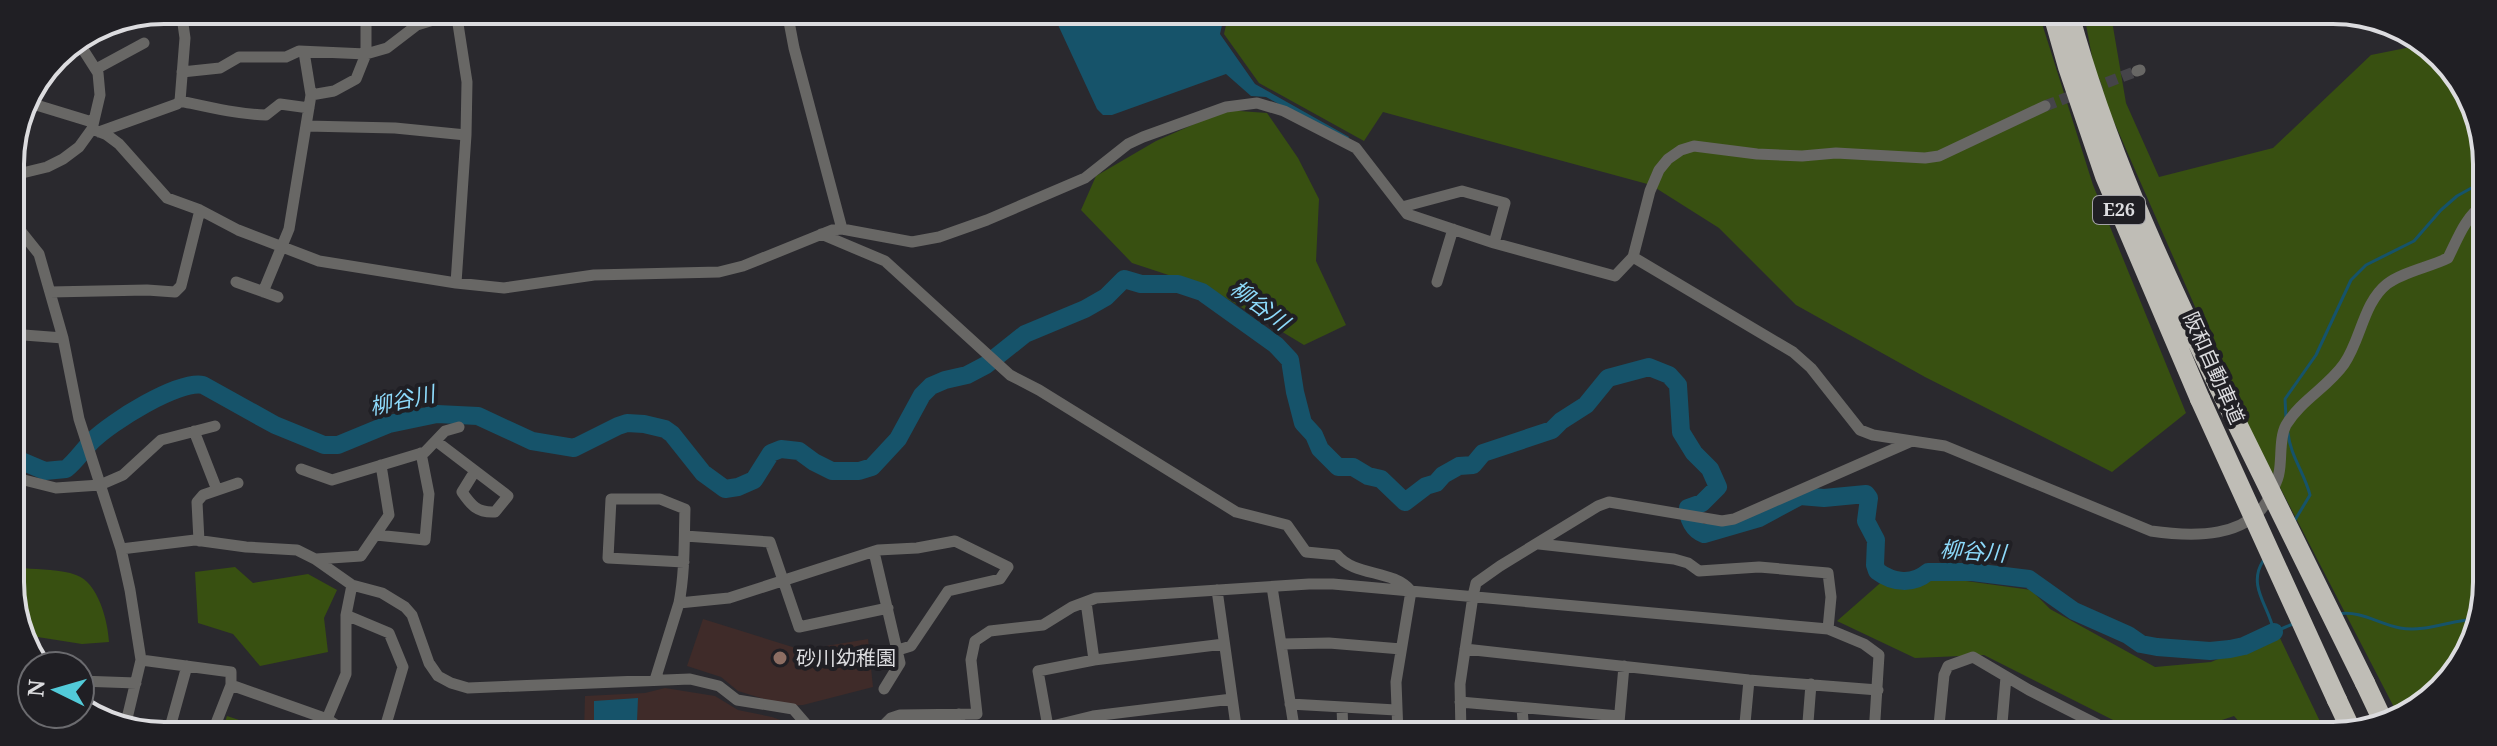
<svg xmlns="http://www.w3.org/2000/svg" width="2497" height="746" font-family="'Noto Serif','Noto Sans JP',serif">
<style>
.education{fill:#3f2b29}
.green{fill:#385011}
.water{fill:#16536a}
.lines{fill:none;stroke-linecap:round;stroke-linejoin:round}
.stream{stroke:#16536a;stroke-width:3}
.river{stroke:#16536a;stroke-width:18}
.street-tunnel{stroke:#454449;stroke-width:11;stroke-dasharray:11 5.5;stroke-linecap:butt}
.street{stroke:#686765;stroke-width:11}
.highway{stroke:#bfbdb6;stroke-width:20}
.highway-bridge{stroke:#bfbdb6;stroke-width:20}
.education-dot{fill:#8d6e63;stroke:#201f24;stroke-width:3}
.labels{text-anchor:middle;stroke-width:8;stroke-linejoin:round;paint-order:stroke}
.shield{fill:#201f24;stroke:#a4a3a7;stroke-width:2}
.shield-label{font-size:18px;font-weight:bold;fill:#dcdcdf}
.street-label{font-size:20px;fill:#dcdcdf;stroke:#201f24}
.poi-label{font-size:20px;fill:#dcdcdf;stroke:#201f24;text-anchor:start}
.water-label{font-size:22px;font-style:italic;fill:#8ddafb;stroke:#201f24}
.rim{fill:none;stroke:#dcdcdf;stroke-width:4}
</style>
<rect width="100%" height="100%" fill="#2a292e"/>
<path class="education" d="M703 619 802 650 868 639 873 687 803 705 787 706 738 691 721 677 687 666Z
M665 688 715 696 738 710 772 717 791 724 797 732H584L585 696 645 693Z"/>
<path class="green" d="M1229 12 2039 14 2093 185 2186 413 2112 472 1925 377 1796 305 1719 228 1651 185 1383 112 1364 141 1259 83 1224 34Z
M2084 14 2111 15 2126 103 2159 177 2273 148 2371 55 2421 45 2449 62 2484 134 2482 622 2427 704 2398 715 2242 414 2097 83Z
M1226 110 1267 113 1298 158 1319 199 1316 261 1346 325 1304 345 1211 289 1132 263 1081 210 1096 176 1156 141Z
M235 567 253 583 308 574 337 590 324 618 328 652 260 666 233 634 198 623 195 572Z
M24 568C40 570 61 569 76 575 98 582 108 621 109 642L82 644 25 635 19 623 22 571Z
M1894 571 2031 590 2050 609 2155 667 2211 662 2278 634 2327 736 2251 735 2234 716 2177 735H2159L2125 726 1984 655 1915 658 1837 621Z
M227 716 245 722 242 731H222Z"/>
<path class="water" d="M1052 12H1225L1220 34 1255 84 1349 137 1347 141 1266 97 1251 96 1226 74 1112 115H1103L1097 109Z
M638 698 637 721 594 724V701Z"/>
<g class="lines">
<path class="stream" d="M2286 418 2285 399 2316 355 2351 280 2366 265 2414 241 2441 210 2457 196 2484 181
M2288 433C2290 455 2305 474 2310 495L2295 520
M2263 561C2247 586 2269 606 2274 632L2295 623
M2338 614C2360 610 2379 624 2400 628 2428 633 2454 618 2482 619"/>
<path class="river" d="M12 457 45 471 66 469C76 461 83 450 92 441 111 422 178 380 203 385L275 425 324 445H338L389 424 437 414 478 416 532 441 574 448 618 426 627 423 644 424 665 429 672 434 703 473 725 489 738 487 754 480 771 453 781 449 799 451 814 462 832 471H859L872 467 898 439 922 395 931 386 945 380 967 375 986 365 1025 334 1085 309 1106 297 1124 279 1141 284H1178L1202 292 1276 345 1290 360 1295 392 1303 423 1314 435 1320 449 1338 467H1353L1368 476 1381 479 1405 502 1426 486 1436 483 1443 475 1459 466 1473 465 1483 453 1552 430 1561 421 1586 405 1608 378 1649 367 1669 375 1678 385 1681 432 1694 453 1710 469 1718 487 1702 503 1688 508C1688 519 1693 530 1704 534L1759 518 1800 496 1824 498 1866 494 1869 498 1866 521 1876 540 1875 565 1877 571C1893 583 1913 585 1928 572H1972L2029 579 2074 611 2128 635 2141 644 2157 647 2210 651 2230 649 2244 646 2274 632"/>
<path class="street-tunnel" d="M2045 106 2137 71"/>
<path class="street" d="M456 11 467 82 466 135 456 283
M787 11 794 48 842 229
M96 69 144 43
M2137 71 2140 70
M182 72 220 68 239 57H286L299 51 366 54 387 48 417 25 456 13
M311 95 334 91 356 79 366 54V10
M180 101C208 107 236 114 266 115L280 104 309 108
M33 104 92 122
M306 126 395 128 466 135
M92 129 107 135 119 144 167 198 200 210 238 230 319 261 456 283 504 288 594 275 719 272 743 266 832 230 842 229 912 242 939 237 987 220 1085 178 1128 144 1143 137 1226 107 1257 103 1284 111 1356 148 1407 214 1494 243 1615 276 1633 257 1650 191 1659 170 1668 159 1681 150 1694 146 1757 154 1802 156 1836 153 1925 158 1939 156 2045 106
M99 132 177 104 180 101 185 38 181 10
M10 176 47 167 63 159 79 147 92 129 100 95 98 73 77 40
M1402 207 1462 191 1505 203 1494 243
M11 219 39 254 63 338 79 419 121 549 130 590 141 660 124 731
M821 234 885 261 1010 375 1039 390 1236 512 1287 525 1306 552 1337 555C1355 577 1393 569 1411 591
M1633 257 1793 352 1811 368 1860 430 1873 435 1945 446 2151 531C2193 537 2249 539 2270 496 2273 488 2278 481 2279 473 2282 459 2279 438 2286 425 2301 400 2328 387 2344 364 2361 340 2363 303 2387 284 2402 272 2430 267 2448 258 2458 238 2465 217 2484 204
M236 282 278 297
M1437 282 1453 229
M50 292 147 290 175 292 181 286 200 210
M263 292 289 229 311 95 304 52
M11 334 63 338
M194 431 217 490
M436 441 508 496 495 512C477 513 471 505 462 492L475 471
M301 469 332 480 425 452 445 431 459 427
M12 477 56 488 100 485 123 475 161 440 215 426
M376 535 425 540 429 494 421 453
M685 536 770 542 799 627 888 608
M199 541 197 502 203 495 238 483
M1539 544 1674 559 1688 563 1699 571 1759 567 1828 573 1831 597 1828 629
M121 549 195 540 246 547 297 550 315 559 352 585 382 593 405 607 412 615 429 663 438 676 451 683 468 688 690 679 719 686 737 700 793 709 813 732
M874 552 900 663 884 689
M316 559 361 556 389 515 381 465
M352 585 346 615 389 633 403 667 384 731
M1272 587 1295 733
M1217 590 1237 733
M1086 602 1094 660
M679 603C685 572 684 541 685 509L660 499H611L608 558 684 562
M1224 644 1094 660 1038 671 1048 727 1093 716 1232 699
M1282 644 1329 643 1401 649
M1465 649 1749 680 1878 690
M141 660 231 672V685L213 731
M40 663 58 666
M655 680 679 603 729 598 878 550 917 548 955 541 1008 567 1000 579 948 591 911 646 898 650
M80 681 136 683
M231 685 327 719 345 731
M1460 702 1619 716
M1290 704 1396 710
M1342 707 1343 734
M1522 708 1524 734
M959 714 961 733
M327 719 346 674V615
M169 731 187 666
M876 733 891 718 900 715 977 714 971 660 975 641 990 631 1043 625 1072 607 1096 598 1309 584H1333L1828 629 1864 644 1879 655 1874 735
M1398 734 1396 682 1411 591
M1461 734 1460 684 1473 596 1476 583 1500 566 1598 506 1609 502 1722 521 1734 519 1912 441
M1618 734 1624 666
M1744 734 1749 680
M1807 735 1811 684
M1938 735 1944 675 1948 666 1973 657 2029 690 2118 735
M2001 735 2006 677"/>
<path class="highway" d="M2053 14 2068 67 2105 176 2200 399
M2069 14C2105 146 2160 265 2219 387
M2365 683 2383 721
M2337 700 2352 732"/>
<path class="highway-bridge" d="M2219 387 2365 683
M2200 399 2337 700"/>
</g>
<circle class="education-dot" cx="780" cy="658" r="8"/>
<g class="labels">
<rect class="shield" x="2093" y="196" width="52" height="28" rx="6"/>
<g class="shield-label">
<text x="2119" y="216">E26</text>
</g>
<g class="street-label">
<text transform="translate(2214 368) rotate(66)" y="7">阪和自動車道</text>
</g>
<g class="poi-label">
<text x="796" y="665">砂川幼稚園</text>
</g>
<g class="water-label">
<text transform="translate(1260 305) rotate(37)" y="8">柳谷川</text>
<text transform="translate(402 400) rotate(-12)" y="8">柳谷川</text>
<text transform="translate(1973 551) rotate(4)" y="8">柳谷川</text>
</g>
</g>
<path d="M0 0H2497V746H0ZM164 24H2333A140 140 0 0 1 2473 164V582A140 140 0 0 1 2333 722H164A140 140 0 0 1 24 582V164A140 140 0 0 1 164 24Z" fill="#201f24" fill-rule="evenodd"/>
<path class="rim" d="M164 24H2333A140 140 0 0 1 2473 164V582A140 140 0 0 1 2333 722H164A140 140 0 0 1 24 582V164A140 140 0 0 1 164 24Z"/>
<g transform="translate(56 690) rotate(275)"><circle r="38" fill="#201f24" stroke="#6b6b6f" stroke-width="2"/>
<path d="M0-6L14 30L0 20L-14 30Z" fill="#52cbd9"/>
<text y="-12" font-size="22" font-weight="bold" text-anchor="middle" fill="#dcdcdf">N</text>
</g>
</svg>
